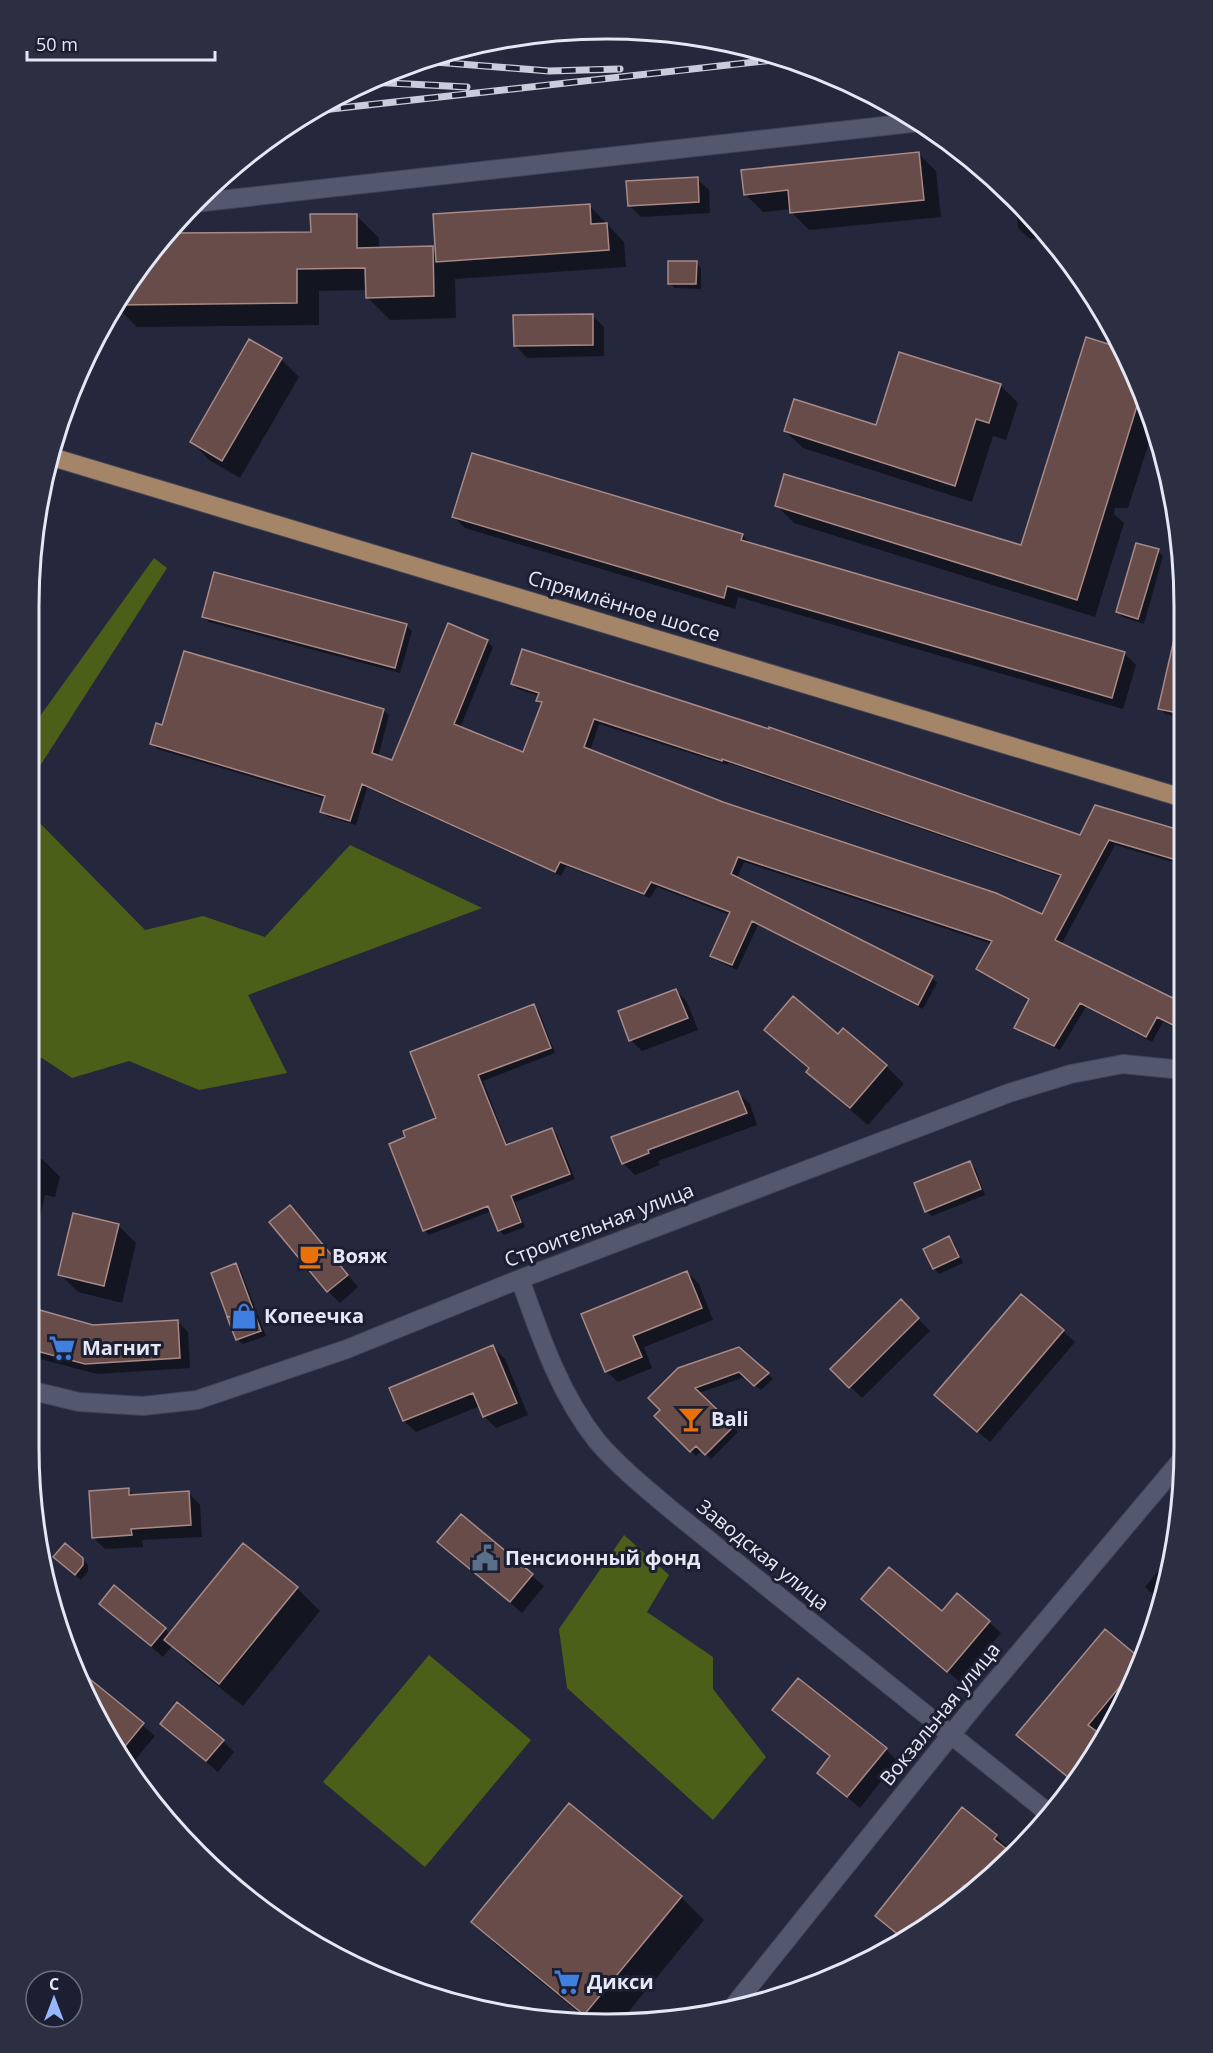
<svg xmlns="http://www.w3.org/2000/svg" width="1213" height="2053" font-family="'Open Sans',sans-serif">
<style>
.forest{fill:#4b5f18}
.shadow{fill:#0007;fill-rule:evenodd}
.building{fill:#674c49;stroke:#a88986;stroke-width:1.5;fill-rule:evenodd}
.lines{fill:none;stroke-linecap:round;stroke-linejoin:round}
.minor-casing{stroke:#424455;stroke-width:20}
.major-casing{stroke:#424455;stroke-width:20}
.minor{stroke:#54586f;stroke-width:18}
.major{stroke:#a48568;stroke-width:18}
.rail-casing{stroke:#caccdb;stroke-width:7}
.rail{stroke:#1c1f32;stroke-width:4.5;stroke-dasharray:14;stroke-linecap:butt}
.labels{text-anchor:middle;stroke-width:6;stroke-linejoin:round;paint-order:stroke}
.street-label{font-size:20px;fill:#e5e7f5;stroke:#1c1f32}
.poi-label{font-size:20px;font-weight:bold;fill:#e5e7f5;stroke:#1c1f32;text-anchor:start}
.rim{fill:none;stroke:#e5e7f5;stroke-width:3}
</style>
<rect width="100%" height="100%" fill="#25283d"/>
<path class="forest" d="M154 558 167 568 29 783 30 730Z
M29 812 145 930 203 916 265 937 350 845 482 908 248 995 287 1073 199 1090 129 1061 72 1078 42 1058 29 1059Z
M624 1535 669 1575 647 1612 713 1657V1689L766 1757 713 1820 567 1688 559 1629Z
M429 1655 531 1740 425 1867 323 1782Z"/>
<path class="shadow" d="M919 154 936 171 941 217 809 230 791 212V209L763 212 745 194Z
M697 179 709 190 710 213 641 217 629 205Z
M1016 203 1041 225 1050 237 1030 239 1018 228Z
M589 205 624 242 626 267 455 279 456 318 390 320 367 297V290L319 291V325L137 327 116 306 126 285 168 235 312 233 356 215 379 238V249L432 248 437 252Z
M696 262 701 268V289L675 288 669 283Z
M592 315 604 327V356L527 358 516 346Z
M1122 349 1155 424 1128 508H1115L1114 514 1124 523 1095 617 794 523 776 505 1022 547Z
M281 359 299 377 240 478 209 460 192 442Z
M1000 385 1018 403 1006 440 993 436 972 502 803 448 785 431 877 427Z
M454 517 742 535 752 545 1125 654 1136 665 1123 709 738 597 735 609 465 528Z
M1158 551 1163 556 1144 624 1123 617 1117 612Z
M1183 602V718L1165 714 1160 708Z
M204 616 406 625 412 631 400 673 209 622Z
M449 625 488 642 493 647 460 728 524 754 543 705 538 700 539 696 518 689 512 684 1081 837 1095 807 1183 832V865L1115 845 1061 945 1183 1004V1032L1163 1022 1152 1042 1086 1007 1060 1050 1022 1033 1016 1028 1030 1001 983 974 977 969 992 944 744 862 737 878 932 977 937 983 923 1009 758 925 737 970 718 961 712 956 730 915 657 887 650 898 566 866 561 876 367 788 356 825 328 817 322 812 326 799 157 749 152 743 163 727 383 710 389 715 378 757 393 762ZM599 724 727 765 728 763 1061 877 1042 916 722 803 590 751Z
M676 990 687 1002 698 1030 642 1051 631 1040Z
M533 1005 539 1011 555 1053 483 1081 508 1146 552 1129 557 1135 575 1179 515 1202 525 1227 504 1235 499 1230 492 1211 429 1235 424 1230 407 1138 438 1119Z
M766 1030 838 1036 886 1066 904 1084 868 1125 826 1089 808 1071 809 1070Z
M738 1093 750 1104 757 1125 658 1161 660 1165 635 1175 623 1163Z
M29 1156 42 1159 60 1177 55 1197 45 1195 30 1260Z
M969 1163 975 1168 985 1195 932 1216 926 1211Z
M290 1207 358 1287 340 1303 328 1291Z
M118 1225 136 1243 122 1303 78 1292 60 1274Z
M949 1238 954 1243 963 1263 939 1274 934 1268Z
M236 1265 241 1271 266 1336 243 1344 237 1339 231 1318Z
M687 1272 699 1284 713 1320 644 1347 652 1368 618 1382 606 1371 583 1315Z
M901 1301 930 1331 862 1398 832 1369Z
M29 1309 93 1327 178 1322 188 1332 190 1368 97 1374 29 1356Z
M1063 1331 1075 1342 990 1442 948 1407Z
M493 1347 505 1359 528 1415 496 1428 484 1416 480 1406 416 1432 404 1421 391 1389Z
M739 1349 773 1379 761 1390 745 1377 699 1393 738 1432 711 1459 702 1450 696 1456 656 1416Z
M128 1490 135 1496 189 1493 200 1505 202 1537 142 1540 143 1547 105 1549 93 1537Z
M461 1516 544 1586 522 1613 439 1542Z
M82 1559 88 1565V1571L81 1580 60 1563Z
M1168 1559 1160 1601 1145 1587Z
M297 1588 320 1611 243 1706 189 1663 172 1646 163 1657 101 1604 165 1629 170 1634Z
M875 1611 943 1613 989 1622 1001 1633 960 1682Z
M1140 1660 1106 1728 1100 1736 1087 1768 1073 1782 1018 1735Z
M100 1689 155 1736 130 1766 93 1696Z
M774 1710 886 1749 897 1761 860 1808 819 1773 831 1758Z
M162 1724 223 1741 234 1752 218 1772Z
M996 1836 1010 1850 958 1905 899 1937 877 1916Z
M681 1897 704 1920 620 2022 606 2024 590 2022 497 1946 473 1922Z"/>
<path class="building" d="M919 152 924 200 790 213 788 190 744 195 741 170Z
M698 177 699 202 628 206 626 181Z
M590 204 591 224 607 223 609 250 436 262 433 214Z
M310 214H357V248L433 246 434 296 366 298 365 268 297 269V303L116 305 126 285 169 233 311 232Z
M668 261H697L696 284H668Z
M593 314V345L514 346 513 315Z
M1086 337 1121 348 1141 393 1077 600 775 506 784 474 1021 545Z
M249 339 282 358 222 461 190 442Z
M899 352 1001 384 989 423 976 419 955 486 784 431 794 399 876 425Z
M472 453 743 534 741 540 1125 652 1112 698 727 586 724 598 452 517Z
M1136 543 1159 549 1138 619 1116 612Z
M214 572 407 624 395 668 202 617Z
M448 623 488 640 454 724 523 752 542 702 536 701 539 693 511 684 522 649 769 729V727L1080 835 1095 805 1183 831V862L1109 840 1055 940 1183 1003V1030L1157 1017 1146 1037 1080 1003 1054 1046 1014 1028 1029 999 976 969 992 941 738 857 731 874 933 976 918 1005 752 921 732 965 710 956 730 912 651 882 644 894 560 862 555 872 362 784 350 821 320 812 325 796 150 744 156 723 162 725 184 651 384 709 372 753 392 760ZM594 719 722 761V759L1061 875 1042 914 996 893 723 802 584 747Z
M1175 635 1183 636V714L1158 709Z
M676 989 688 1018 629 1041 618 1011Z
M793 996 838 1034 843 1028 887 1065 850 1108 806 1072 809 1068 764 1030Z
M534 1004 551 1048 478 1075 506 1145 552 1128 570 1174 511 1196 521 1222 498 1231 488 1206 423 1231 389 1144 405 1137 403 1131 436 1118 410 1052Z
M738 1091 747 1113 648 1150 649 1153 622 1164 611 1137Z
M970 1161 981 1189 925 1212 914 1183Z
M290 1205 348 1275 327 1292 269 1222Z
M73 1213 119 1224 104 1286 58 1275Z
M949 1236 959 1257 933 1269 923 1249Z
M236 1263 261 1331 236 1340 227 1317H230L227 1316 211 1273Z
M687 1271 702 1308 633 1336 642 1357 605 1372 581 1314Z
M1021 1294 1064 1330 977 1432 934 1395Z
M901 1299 919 1318 849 1388 830 1369Z
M29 1307 93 1325 178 1320 180 1358 85 1364 29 1349Z
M493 1345 517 1403 483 1417 473 1393 403 1421 389 1388Z
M739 1347 769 1373 754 1386 739 1372 695 1388 734 1426 705 1455 696 1446 690 1452 654 1416 660 1410 648 1398 678 1368Z
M129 1488V1495L189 1491 191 1525 131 1529 132 1535 92 1538 89 1491Z
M461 1514 533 1574 510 1602 437 1542Z
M65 1543 83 1558V1565L75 1575 53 1557Z
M243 1543 298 1587 219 1684 164 1640Z
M889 1567 942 1611 957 1593 990 1621 947 1672 861 1599Z
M114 1585 166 1628 151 1646 99 1604Z
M1105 1629 1141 1659 1129 1682 1126 1679 1088 1725 1103 1736 1087 1768 1074 1782 1016 1735Z
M80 1671 144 1723 122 1750Z
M798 1678 887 1748 847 1797 817 1773 830 1756 772 1710Z
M177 1702 224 1740 206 1761 160 1724Z
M569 1803 682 1896 584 2015 471 1922Z
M962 1807 997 1835 994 1839 1009 1851 971 1891 964 1885 941 1914 900 1936 875 1916Z"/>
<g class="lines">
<g class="minor-casing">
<path id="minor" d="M194 203 920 122
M520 1279C540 1335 559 1393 597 1441 620 1468 648 1490 675 1513L1046 1811
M29 1390 79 1402 143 1406 197 1400 347 1349 520 1279 1009 1093 1071 1074 1123 1064 1183 1070
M736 2003 971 1710 1183 1458"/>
</g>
<g class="major-casing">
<path id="major" d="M52 457 1183 798"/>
</g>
<use href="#minor" class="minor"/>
<use href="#major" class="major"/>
<g class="rail-casing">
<path id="rail" d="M422 61 549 71 620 69
M369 82 467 87
M313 111 783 59"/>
</g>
<use href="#rail" class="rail"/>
</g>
<defs>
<g id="cafe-bare" transform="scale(2.07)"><path d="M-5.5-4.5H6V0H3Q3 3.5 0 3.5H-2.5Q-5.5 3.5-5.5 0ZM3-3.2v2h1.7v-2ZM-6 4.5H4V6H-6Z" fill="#e8710a" stroke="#1c1f32" stroke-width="2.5" paint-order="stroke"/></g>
<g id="shop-bare" transform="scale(2.07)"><path d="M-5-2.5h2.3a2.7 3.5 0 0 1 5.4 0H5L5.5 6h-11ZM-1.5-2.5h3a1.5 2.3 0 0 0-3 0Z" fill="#3f7fe0" stroke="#1c1f32" stroke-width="2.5" paint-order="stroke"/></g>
<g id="supermarket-bare" transform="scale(2.07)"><path d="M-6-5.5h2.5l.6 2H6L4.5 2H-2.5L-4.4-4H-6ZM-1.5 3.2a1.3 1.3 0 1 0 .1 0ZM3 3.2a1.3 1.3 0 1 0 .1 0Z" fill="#3f7fe0" stroke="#1c1f32" stroke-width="2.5" paint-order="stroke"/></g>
<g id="bar-bare" transform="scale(2.07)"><path d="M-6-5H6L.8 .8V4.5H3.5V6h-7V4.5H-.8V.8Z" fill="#e8710a" stroke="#1c1f32" stroke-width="2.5" paint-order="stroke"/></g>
<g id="civic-bare" transform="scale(2.07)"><path d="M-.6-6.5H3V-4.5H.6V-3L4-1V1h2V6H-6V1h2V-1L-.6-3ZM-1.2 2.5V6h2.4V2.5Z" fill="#5c6f8a" stroke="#1c1f32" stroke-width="2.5" paint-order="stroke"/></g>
</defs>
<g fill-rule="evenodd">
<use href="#cafe-bare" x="312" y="1256"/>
<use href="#shop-bare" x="244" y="1316"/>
<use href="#supermarket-bare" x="62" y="1348"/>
<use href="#bar-bare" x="691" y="1419"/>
<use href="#civic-bare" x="485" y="1558"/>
<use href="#supermarket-bare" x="567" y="1982"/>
</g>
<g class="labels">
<g class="street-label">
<text transform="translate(624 606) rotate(17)" y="7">Спрямлённое шоссе</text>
<text transform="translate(599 1225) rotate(-21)" y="7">Строительная улица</text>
<text transform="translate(763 1555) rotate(39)" y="7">Заводская улица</text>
<text transform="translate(940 1714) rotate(-51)" y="7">Вокзальная улица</text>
</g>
<g class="poi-label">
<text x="332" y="1263">Вояж</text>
<text x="264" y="1323">Копеечка</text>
<text x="82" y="1355">Магнит</text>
<text x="711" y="1426">Bali</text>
<text x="505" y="1565">Пенсионный фонд</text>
<text x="587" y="1989">Дикси</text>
</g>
</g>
<path d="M0 0H1213V2053H0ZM606 39H607A567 567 0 0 1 1174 606V1447A567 567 0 0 1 607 2014H606A567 567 0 0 1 39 1447V606A567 567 0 0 1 606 39Z" fill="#2c2f42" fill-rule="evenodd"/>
<path class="rim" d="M606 39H607A567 567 0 0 1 1174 606V1447A567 567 0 0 1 607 2014H606A567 567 0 0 1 39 1447V606A567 567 0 0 1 606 39Z"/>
<g transform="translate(54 1999)"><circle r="28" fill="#1c1f32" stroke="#6c6f80" stroke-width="1.5"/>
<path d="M0-4.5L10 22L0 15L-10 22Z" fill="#96b6fd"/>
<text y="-9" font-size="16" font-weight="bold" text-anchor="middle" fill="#e5e7f5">С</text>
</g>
<path d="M27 51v9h188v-9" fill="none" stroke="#e5e7f5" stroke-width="3"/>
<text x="36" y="51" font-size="18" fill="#e5e7f5" stroke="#1c1f32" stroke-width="4.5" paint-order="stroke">50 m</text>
</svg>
